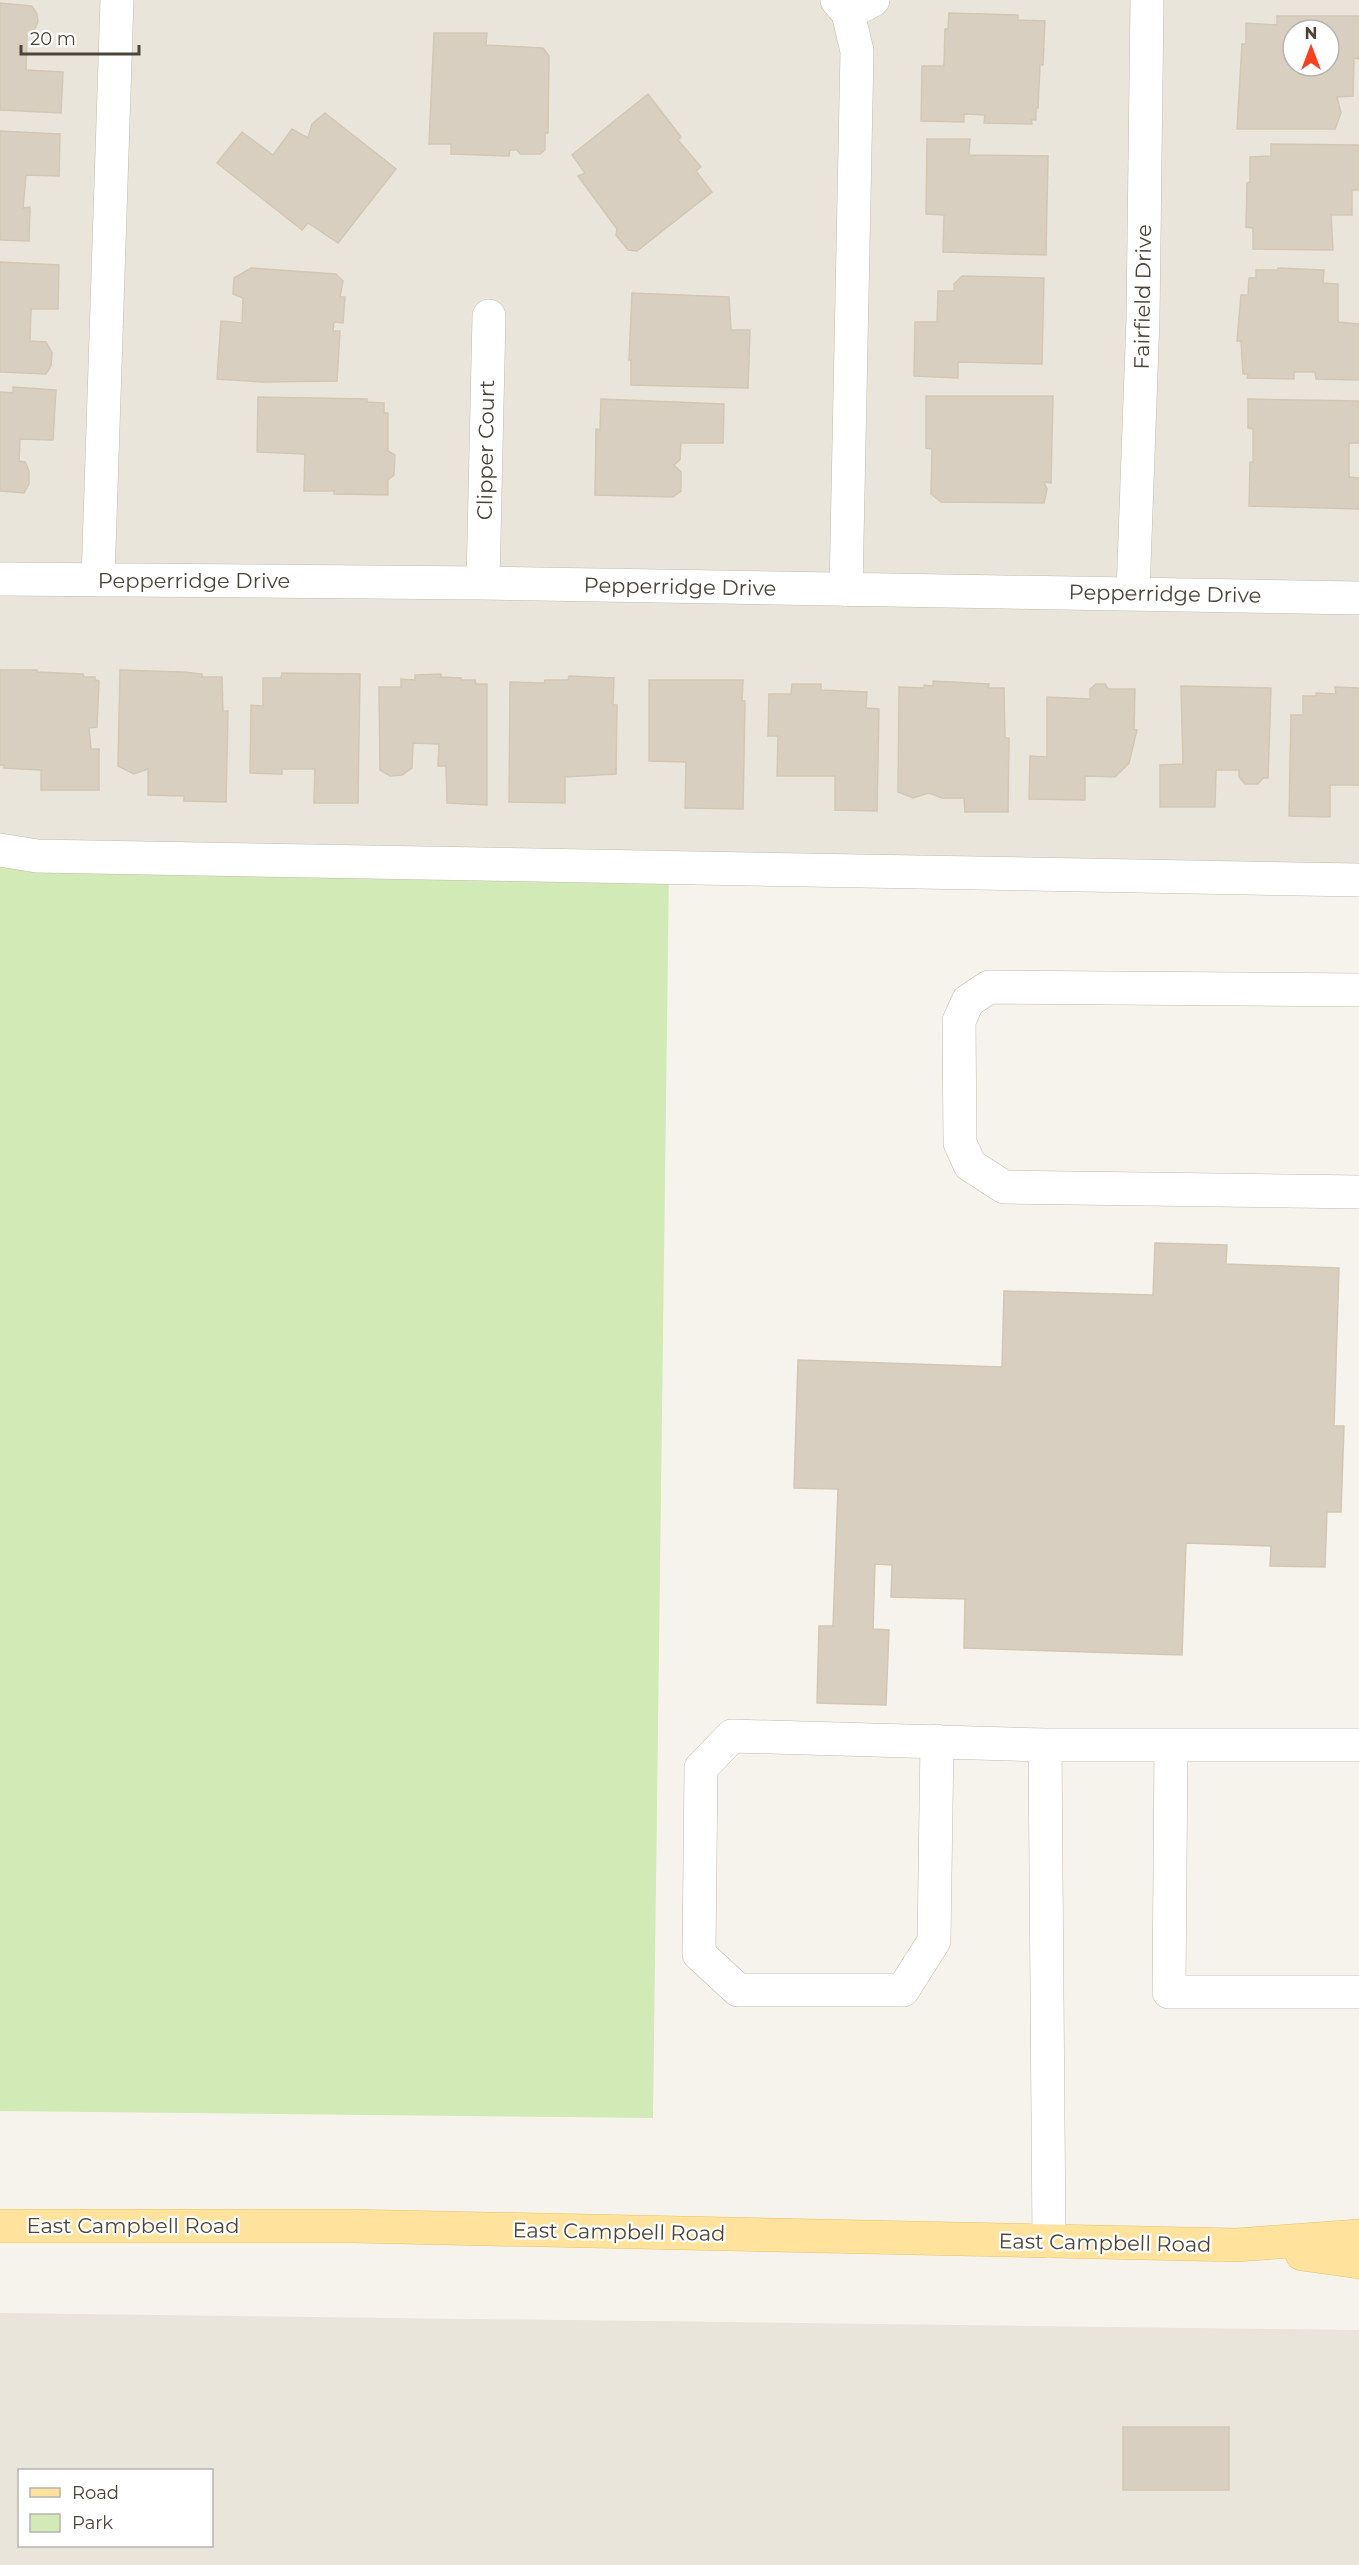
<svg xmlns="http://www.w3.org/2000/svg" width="1359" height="2565" font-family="Montserrat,sans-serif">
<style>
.residential{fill:#eae5da;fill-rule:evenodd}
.green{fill:#d2eab5}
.building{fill:#d8cfc1;stroke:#d3c7b4;stroke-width:1.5;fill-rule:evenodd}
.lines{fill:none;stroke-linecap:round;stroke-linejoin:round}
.minor-casing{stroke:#c2bbae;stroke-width:34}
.major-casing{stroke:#e6c16a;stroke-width:34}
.minor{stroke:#fff;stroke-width:33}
.major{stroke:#ffe39c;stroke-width:33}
.labels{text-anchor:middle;stroke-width:4.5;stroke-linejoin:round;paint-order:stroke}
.street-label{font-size:21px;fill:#4b4439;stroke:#fff}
</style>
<rect width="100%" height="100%" fill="#f6f3ec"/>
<path class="residential" d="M0 0H1359V883L0 863ZM1293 30H1329V66H1293Z
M0 2313 1359 2330V2565H0ZM20 2470H212V2546H20Z"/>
<path class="green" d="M0 861 669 868 653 2118 0 2111Z"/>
<path class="building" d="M0 3 32 6 37 14 38 22 34 31 27 35 26 70 63 72 61 113 0 110Z
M949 13 1018 15V20L1045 21 1043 65H1040L1038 108H1036V120H1031L1032 124 984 123 985 115 964 114V122L921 121 922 66H944L945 29H948Z
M1277 16H1359V59L1354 58 1353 96 1337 97 1341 113 1335 129H1237L1242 44H1246V23L1277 25ZM1293 30H1329V66H1293Z
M434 33H487L486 45 543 48 549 56 548 133H545V150L540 154H520L517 150H510L509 156 451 154V144H429Z
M648 94 681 137 678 140 701 167 696 171 712 192 637 251 628 250 616 235 617 229 578 176 585 173 572 155Z
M325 113 396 169 338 243 308 223 302 230 217 163 242 132 273 155 292 129 308 138 312 124Z
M0 131 60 134 59 176 26 175 23 208 30 207 29 241 0 240Z
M927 139H970L969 155 1048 156 1046 255 943 252 944 215 926 214Z
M1271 144 1359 145V190H1352V215H1331L1333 250 1253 249V228L1246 227 1247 183 1250 182V157L1271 156Z
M0 262 59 265 58 309H31L30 341 46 342 52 353 51 366 46 374 0 372Z
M251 268 336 274 343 281 340 297H345L343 323 334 322 333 331H340L337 381 263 382 217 379 221 321 242 323 243 298 233 294 234 278Z
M1278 268 1324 270 1323 283 1338 284V322L1359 324V380L1316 379 1315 372H1294V379L1247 378 1248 374H1243L1241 341H1237L1241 295H1248L1249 278H1256V270H1278Z
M962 276 1044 278 1042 364 958 362V378L914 376 915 322H937L938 291H954V284Z
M632 293 729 297 731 330H750L748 388 631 385V360H629Z
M13 387 56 390 53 440 20 439 19 461 25 462 29 471V484L24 493 0 491V392L13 393Z
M926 396H1053L1051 483 1044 482 1047 489 1044 503 941 502 931 494 932 449 926 448Z
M258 397 367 399V402L384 403V413H388V451L395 455 394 475 388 480V495L334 494V491H304L305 454 257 452Z
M601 399 724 404 723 443H681L680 460 674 465 681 472V491L673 497 595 495 596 429 600 430Z
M1248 399 1359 401V443H1349V477L1359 478V509L1249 506 1250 462H1253V429L1248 428Z
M0 670H37V672L83 674 84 677H95V680L99 681 97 727 89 728 91 749H99V790H41V770L4 768V765H0Z
M120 670 183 672 202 674V677H222L223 711H228L226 802 184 801V796L148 795V769L134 774 118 766Z
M282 673 360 674 358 803H314L315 769H282V774L250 773 251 705 263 706V678H281Z
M441 674V677L461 678V680H475L476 684H487V805L447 803 446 766H438L439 744 413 743 412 768 402 775 390 776 380 770 379 687H401V679L415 680V675Z
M569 676 614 678 613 705H617L616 774 565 777V803L509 802 510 682 544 683 545 680H568Z
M649 680H743L742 701H745L743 809 685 808 686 762 649 761Z
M933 681 989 684 988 688H1004L1005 738H1009L1008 812H965L964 798H942L929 793 913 798 898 792 899 687 924 688V685L933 686Z
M792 684H821V690L867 692 866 708 879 709 877 811 835 810V776H777L778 736H768L769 694H791Z
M1096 684H1105L1108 689H1135L1134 729 1137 730 1129 763 1115 777 1085 776V800L1029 799 1030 756 1047 757V697L1090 699V689Z
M1181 686 1271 688 1268 778H1263L1258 784H1245L1239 777V770H1216L1215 807H1160V765L1183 764Z
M1335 687 1359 688V785H1330V817L1289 816 1291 715H1303V696H1316V693L1336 694Z
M1155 1243 1227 1245 1226 1264 1339 1268 1334 1426H1344L1341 1512H1327L1325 1567 1270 1566 1271 1546 1186 1543 1182 1655 964 1648 965 1599 891 1597 892 1565 875 1564 873 1629 889 1630 886 1705 817 1703 819 1626H833L838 1489 794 1488 798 1360 1002 1367 1004 1291 1153 1295Z
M1123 2427H1229V2490H1123Z"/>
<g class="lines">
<g class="minor-casing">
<path id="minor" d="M837 0 848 13 857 51 846 590
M848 13 873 0
M0 579 483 583 1359 598
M98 580 117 0
M483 583 489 316
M1133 593 1143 318 1147 0
M0 850 37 856 1359 880
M1359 990 989 987 968 1001 959 1021 960 1143 970 1165 1004 1187 1359 1192
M937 1741 934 1941 903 1990H738L699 1954 701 1768 732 1736 1045 1745
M1171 1745 1169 1992H1359
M1049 2241 1045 1745H1359"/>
</g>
<g class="major-casing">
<path id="major" d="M0 2226H351L1237 2245 1359 2236
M1302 2254 1359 2262"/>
</g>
<use href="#minor" class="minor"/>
<use href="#major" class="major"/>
</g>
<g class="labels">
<g class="street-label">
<text transform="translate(1143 297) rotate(-89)" y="7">Fairfield Drive</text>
<text transform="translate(486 450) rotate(-89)" y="7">Clipper Court</text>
<text x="194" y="588">Pepperridge Drive</text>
<text transform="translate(680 587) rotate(1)" y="7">Pepperridge Drive</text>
<text transform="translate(1165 594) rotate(1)" y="7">Pepperridge Drive</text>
<text x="133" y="2233">East Campbell Road</text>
<text transform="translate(619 2232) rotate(1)" y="7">East Campbell Road</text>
<text transform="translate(1105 2243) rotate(1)" y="7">East Campbell Road</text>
</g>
</g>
<rect x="18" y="2469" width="195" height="78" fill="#ffffff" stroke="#b7b4b0" stroke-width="1.5"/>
<rect x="30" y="2488" width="30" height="9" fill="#ffe39c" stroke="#b7b4b0" stroke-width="1.5"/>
<text x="72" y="2499" font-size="18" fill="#4b4439">Road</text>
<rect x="30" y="2514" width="30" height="18" fill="#d2eab5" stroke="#b7b4b0" stroke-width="1.5"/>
<text x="72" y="2529" font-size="18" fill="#4b4439">Park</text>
<g transform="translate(1311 48)"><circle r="28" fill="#ffffff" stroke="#b7b4b0" stroke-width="1.5"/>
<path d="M0-4.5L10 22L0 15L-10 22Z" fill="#fc3f1d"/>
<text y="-9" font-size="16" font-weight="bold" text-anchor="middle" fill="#4b4439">N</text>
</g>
<path d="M21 45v9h118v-9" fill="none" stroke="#4b4439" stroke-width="3"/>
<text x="30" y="45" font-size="18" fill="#4b4439" stroke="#ffffff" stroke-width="4.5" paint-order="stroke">20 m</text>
</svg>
